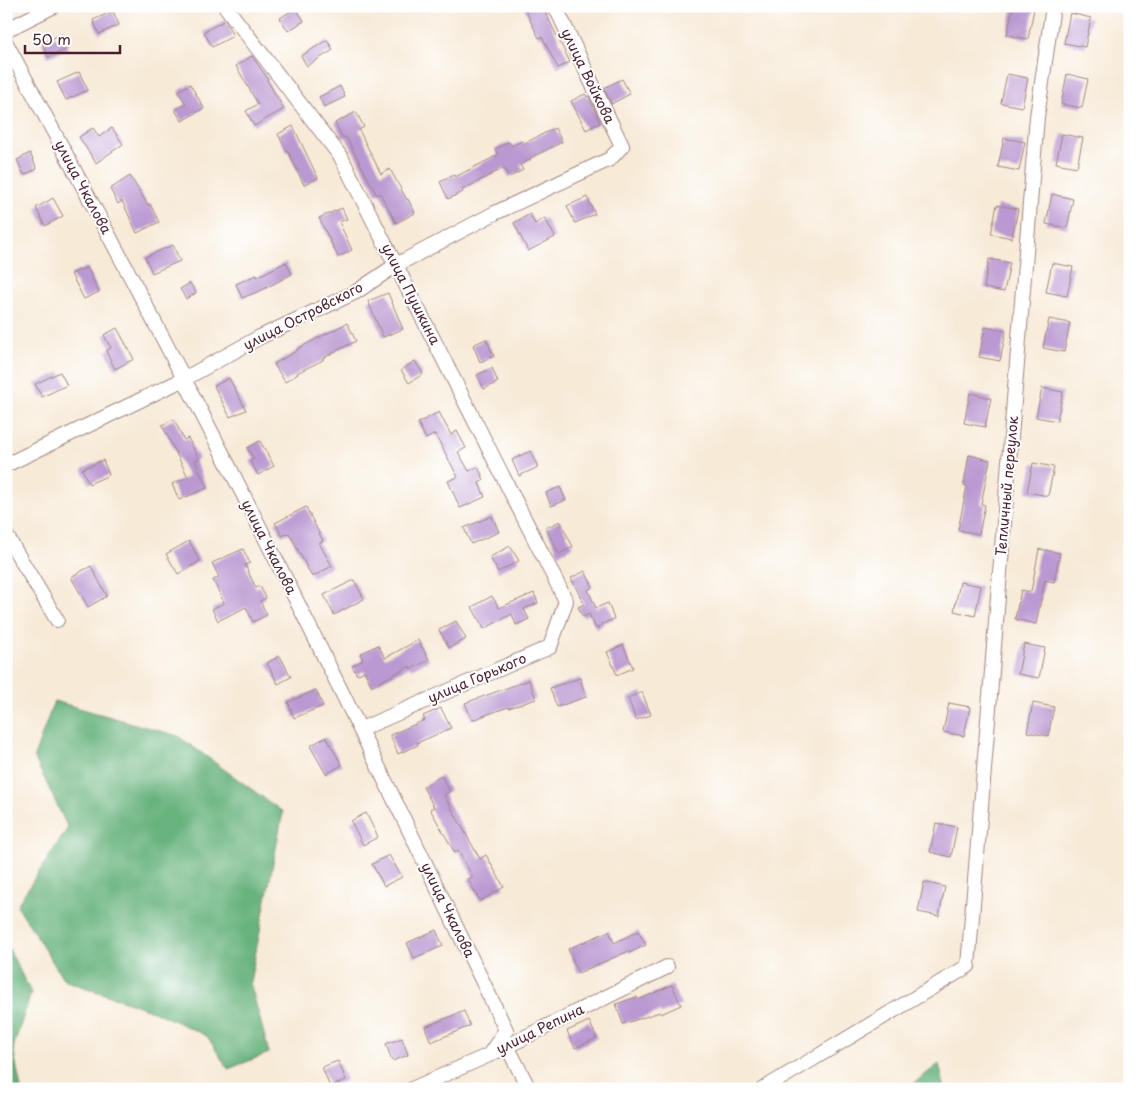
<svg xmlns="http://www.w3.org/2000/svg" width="1136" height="1095" font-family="'Playpen Sans',sans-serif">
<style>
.forest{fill:#68b37d;stroke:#596954}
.building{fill:#ba98d1}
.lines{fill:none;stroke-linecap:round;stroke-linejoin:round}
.minor-casing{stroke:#a08481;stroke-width:16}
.minor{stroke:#fff;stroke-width:14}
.labels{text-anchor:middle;stroke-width:4;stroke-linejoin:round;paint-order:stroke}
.street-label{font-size:14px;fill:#4a1f2b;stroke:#fff}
</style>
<rect width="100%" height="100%" fill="#fff"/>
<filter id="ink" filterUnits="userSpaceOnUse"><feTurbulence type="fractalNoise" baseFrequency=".02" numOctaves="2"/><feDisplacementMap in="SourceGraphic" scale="10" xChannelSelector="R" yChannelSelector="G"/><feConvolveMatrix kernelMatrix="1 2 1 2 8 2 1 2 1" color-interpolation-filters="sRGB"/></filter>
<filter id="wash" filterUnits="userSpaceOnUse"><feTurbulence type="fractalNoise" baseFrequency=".0096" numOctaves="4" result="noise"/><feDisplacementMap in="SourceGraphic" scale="20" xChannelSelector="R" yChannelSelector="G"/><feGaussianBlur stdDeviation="1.12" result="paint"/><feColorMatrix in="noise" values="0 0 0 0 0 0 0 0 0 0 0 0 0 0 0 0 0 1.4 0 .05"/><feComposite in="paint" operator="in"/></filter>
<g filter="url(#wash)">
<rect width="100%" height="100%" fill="#f7ead7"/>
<path class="forest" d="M54 701 178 736 283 812 250 982 269 1053 228 1069 207 1036 153 1011 64 980 17 905 68 828 34 757Z
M6 943 31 993 13 1048 21 1089H6Z
M939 1064 945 1089H913V1084Z"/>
<g id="blocks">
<path class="building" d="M523 6H542L570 62 558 68 542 37 539 38Z
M1013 6 1034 9 1028 39 1007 35Z
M296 8 304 21 288 31 280 18Z
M113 11 119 25 99 34 93 20Z
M1070 13 1091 18 1085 47 1064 43Z
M225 20 233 36 212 47 204 32Z
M62 34 68 49 48 57 42 43Z
M327 40 333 50 307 66 301 56Z
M252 56 268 79 267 80 284 109 254 126 246 111 258 104 236 66Z
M79 72 88 90 66 100 57 82Z
M1007 74 1028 78 1022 107 1001 103Z
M1067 74 1088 79 1082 108 1061 104Z
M622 79 630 94 611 104 604 88Z
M190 84 204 108 182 121 175 110 186 104 178 91Z
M340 86 345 97 324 107 319 97Z
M585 94 587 97 589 96 600 123 586 130 571 101Z
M356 112 364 127 359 130 381 174 390 169 407 200 408 199 415 213 396 223 380 193 377 195 346 137 343 138 335 123Z
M293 126 318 178 304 185 288 151 287 152 278 134Z
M93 128 99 137 112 128 123 144 96 163 79 137Z
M555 128 562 142 530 158 531 159 520 165 523 170 509 177 504 168 462 190 463 192 448 199 440 182 454 175 455 177 498 155 495 149 509 142 512 146 522 141 523 144Z
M1062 134 1083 138 1077 167 1056 163Z
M1004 138 1025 142 1019 171 998 167Z
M30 153 37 169 24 175 17 160Z
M130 176 148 205 150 204 159 222 137 233 122 201 118 204 110 189Z
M1052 194 1073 199 1067 228 1046 224Z
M587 197 595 214 575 223 567 206Z
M53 198 63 216 45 226 36 208Z
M997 205 1018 209 1012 238 991 234Z
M342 208 347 219 339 222 352 250 338 257 319 218Z
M530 214 535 224 545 218 555 237 528 251 514 223Z
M173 245 180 261 152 273 145 257Z
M989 259 1010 263 1004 292 984 288Z
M286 262 292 274 262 290 242 298 236 284 256 275 257 277Z
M1052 263 1073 267 1067 296 1046 292Z
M87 267 99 292 84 299 71 274Z
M190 283 196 293 186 299 180 289Z
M388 293 403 329 383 337 368 301Z
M1049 319 1070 323 1064 352 1043 348Z
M347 323 356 341 323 358V360L297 373 298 374 285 382 274 364 298 350 297 349Z
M985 327 1006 331 1000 361 979 357Z
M117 328 134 359 115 369 106 351 111 348 104 335Z
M486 339 494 356 480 362 473 345Z
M415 361 423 374 409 383 401 370Z
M492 368 498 382 484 389 477 375Z
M60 372 67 385 42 397 35 384Z
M229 378 246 410 230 417 214 386Z
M1042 388 1063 392 1057 421 1036 417Z
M970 393 991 398 985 427 964 423Z
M439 412 451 435 457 431 466 448 458 452 469 471 478 467 484 480 479 483 485 497 460 508 448 481 458 477 435 434 426 439 418 423Z
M174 419 184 440 188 438 199 459 195 460 207 488 179 500 172 484 188 477 162 425Z
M260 441 274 466 258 475 250 461 254 459 247 448Z
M530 451 538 467 519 476 512 460Z
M969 455 990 460 981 504 985 505 979 534 958 530 967 486 964 485Z
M103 460 109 475 89 484 82 469Z
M1033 463 1054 467 1048 496 1027 492Z
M560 487 566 500 551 506 546 493Z
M306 507 323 541 319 543 332 566 312 577 289 533 282 536 275 523Z
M492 516 499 532 471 544 464 528Z
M560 521 573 547 559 554 546 528Z
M189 541 200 561 178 574 166 554Z
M510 546 519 561 498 572 490 557Z
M243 549 250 563 245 565 256 588 260 586 266 598 260 601 267 615 253 622 246 607 218 621 212 609 224 603 213 580 219 577 212 563Z
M1039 549 1060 553 1054 582 1045 580 1036 624 1015 619 1021 590 1031 592Z
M91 566 107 596 88 607 71 577Z
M585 571 593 587 588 590 596 608 608 603 614 619 602 624 603 625 596 629 589 614 583 617 578 607 584 604 571 578Z
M354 580 364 599 334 615 324 595Z
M960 582 981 586 975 616 954 611Z
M534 593 538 603 524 609 529 619 516 625 512 614 484 629 472 607 492 596 499 608Z
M456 621 466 639 449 648 439 630Z
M418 640 429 660 411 669 410 666 372 686 364 671 357 675 352 666 363 660 360 654 378 645 385 658Z
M1024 644 1045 648 1039 678 1018 674Z
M623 645 633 668 617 675 607 652Z
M280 656 291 677 278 684 267 663Z
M580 678 586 697 557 707 550 688Z
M529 680 536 699 509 708 508 707 472 720 465 703Z
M316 690 323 706 294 718 288 702Z
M642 692 651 715 636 720 628 698Z
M949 703 970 707 964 736 943 732Z
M1033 703 1054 707 1048 736 1027 732Z
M441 708 451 728 417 743 418 745 398 754 390 735 425 720 423 716Z
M326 737 342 765 326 774 310 746Z
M441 776 450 791 444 795 480 859 486 855 504 887 480 901 468 879 473 877 458 851 455 853 430 809 434 807 423 787Z
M366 813 378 837 363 845 351 821Z
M936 823 957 827 951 857 930 852Z
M389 855 402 877 384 886 372 864Z
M924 882 945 887 939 916 918 912Z
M436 930 443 946 414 958 407 943Z
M609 931 614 943 638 931 646 945 629 953V951L578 973 568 949Z
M672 985 681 1005 661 1014 660 1012 623 1024 616 1004 637 997 638 1000Z
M464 1011 470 1026 431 1042 425 1027Z
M589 1021 597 1038 575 1048 567 1031Z
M402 1038 408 1055 392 1061 386 1044Z
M338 1061 346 1080 330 1087 322 1067Z"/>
</g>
</g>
<g filter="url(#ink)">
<use href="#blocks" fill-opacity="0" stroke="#a08481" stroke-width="1"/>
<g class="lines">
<g class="minor-casing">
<path id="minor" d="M225 6 341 157 566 601 550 647 361 729
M6 30 54 6
M6 43C66 154 125 265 183 377 295 593 400 811 506 1030L489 1055
M6 465 184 379 260 337 356 292 396 265 495 213 610 159 622 146 555 6
M6 535 57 620
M507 1046 529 1089
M412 1089 489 1055 667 967
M763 1089 968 966 1037 117 1053 6"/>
</g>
<use href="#minor" class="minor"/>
</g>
</g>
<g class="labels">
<g class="street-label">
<text transform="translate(588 76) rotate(64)" y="5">улица Войкова</text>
<text transform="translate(83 187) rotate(62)" y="5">улица Чкалова</text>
<text transform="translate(411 294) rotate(63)" y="5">улица Пушкина</text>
<text transform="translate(303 316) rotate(-27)" y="5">улица Островского</text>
<text transform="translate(1007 486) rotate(-85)" y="5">Тепличный переулок</text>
<text transform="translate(269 547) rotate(63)" y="5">улица Чкалова</text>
<text transform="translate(477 678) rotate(-23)" y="5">улица Горького</text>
<text transform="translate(448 910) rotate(64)" y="5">улица Чкалова</text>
<text transform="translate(540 1029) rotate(-26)" y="5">улица Репина</text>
</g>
</g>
<rect width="1136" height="1095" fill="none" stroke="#fff" stroke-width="25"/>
<path d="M25 45v8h95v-8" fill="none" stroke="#4a1f2b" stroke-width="2.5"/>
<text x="32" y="45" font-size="15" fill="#4a1f2b" stroke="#ffffff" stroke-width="4" paint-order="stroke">50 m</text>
</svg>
